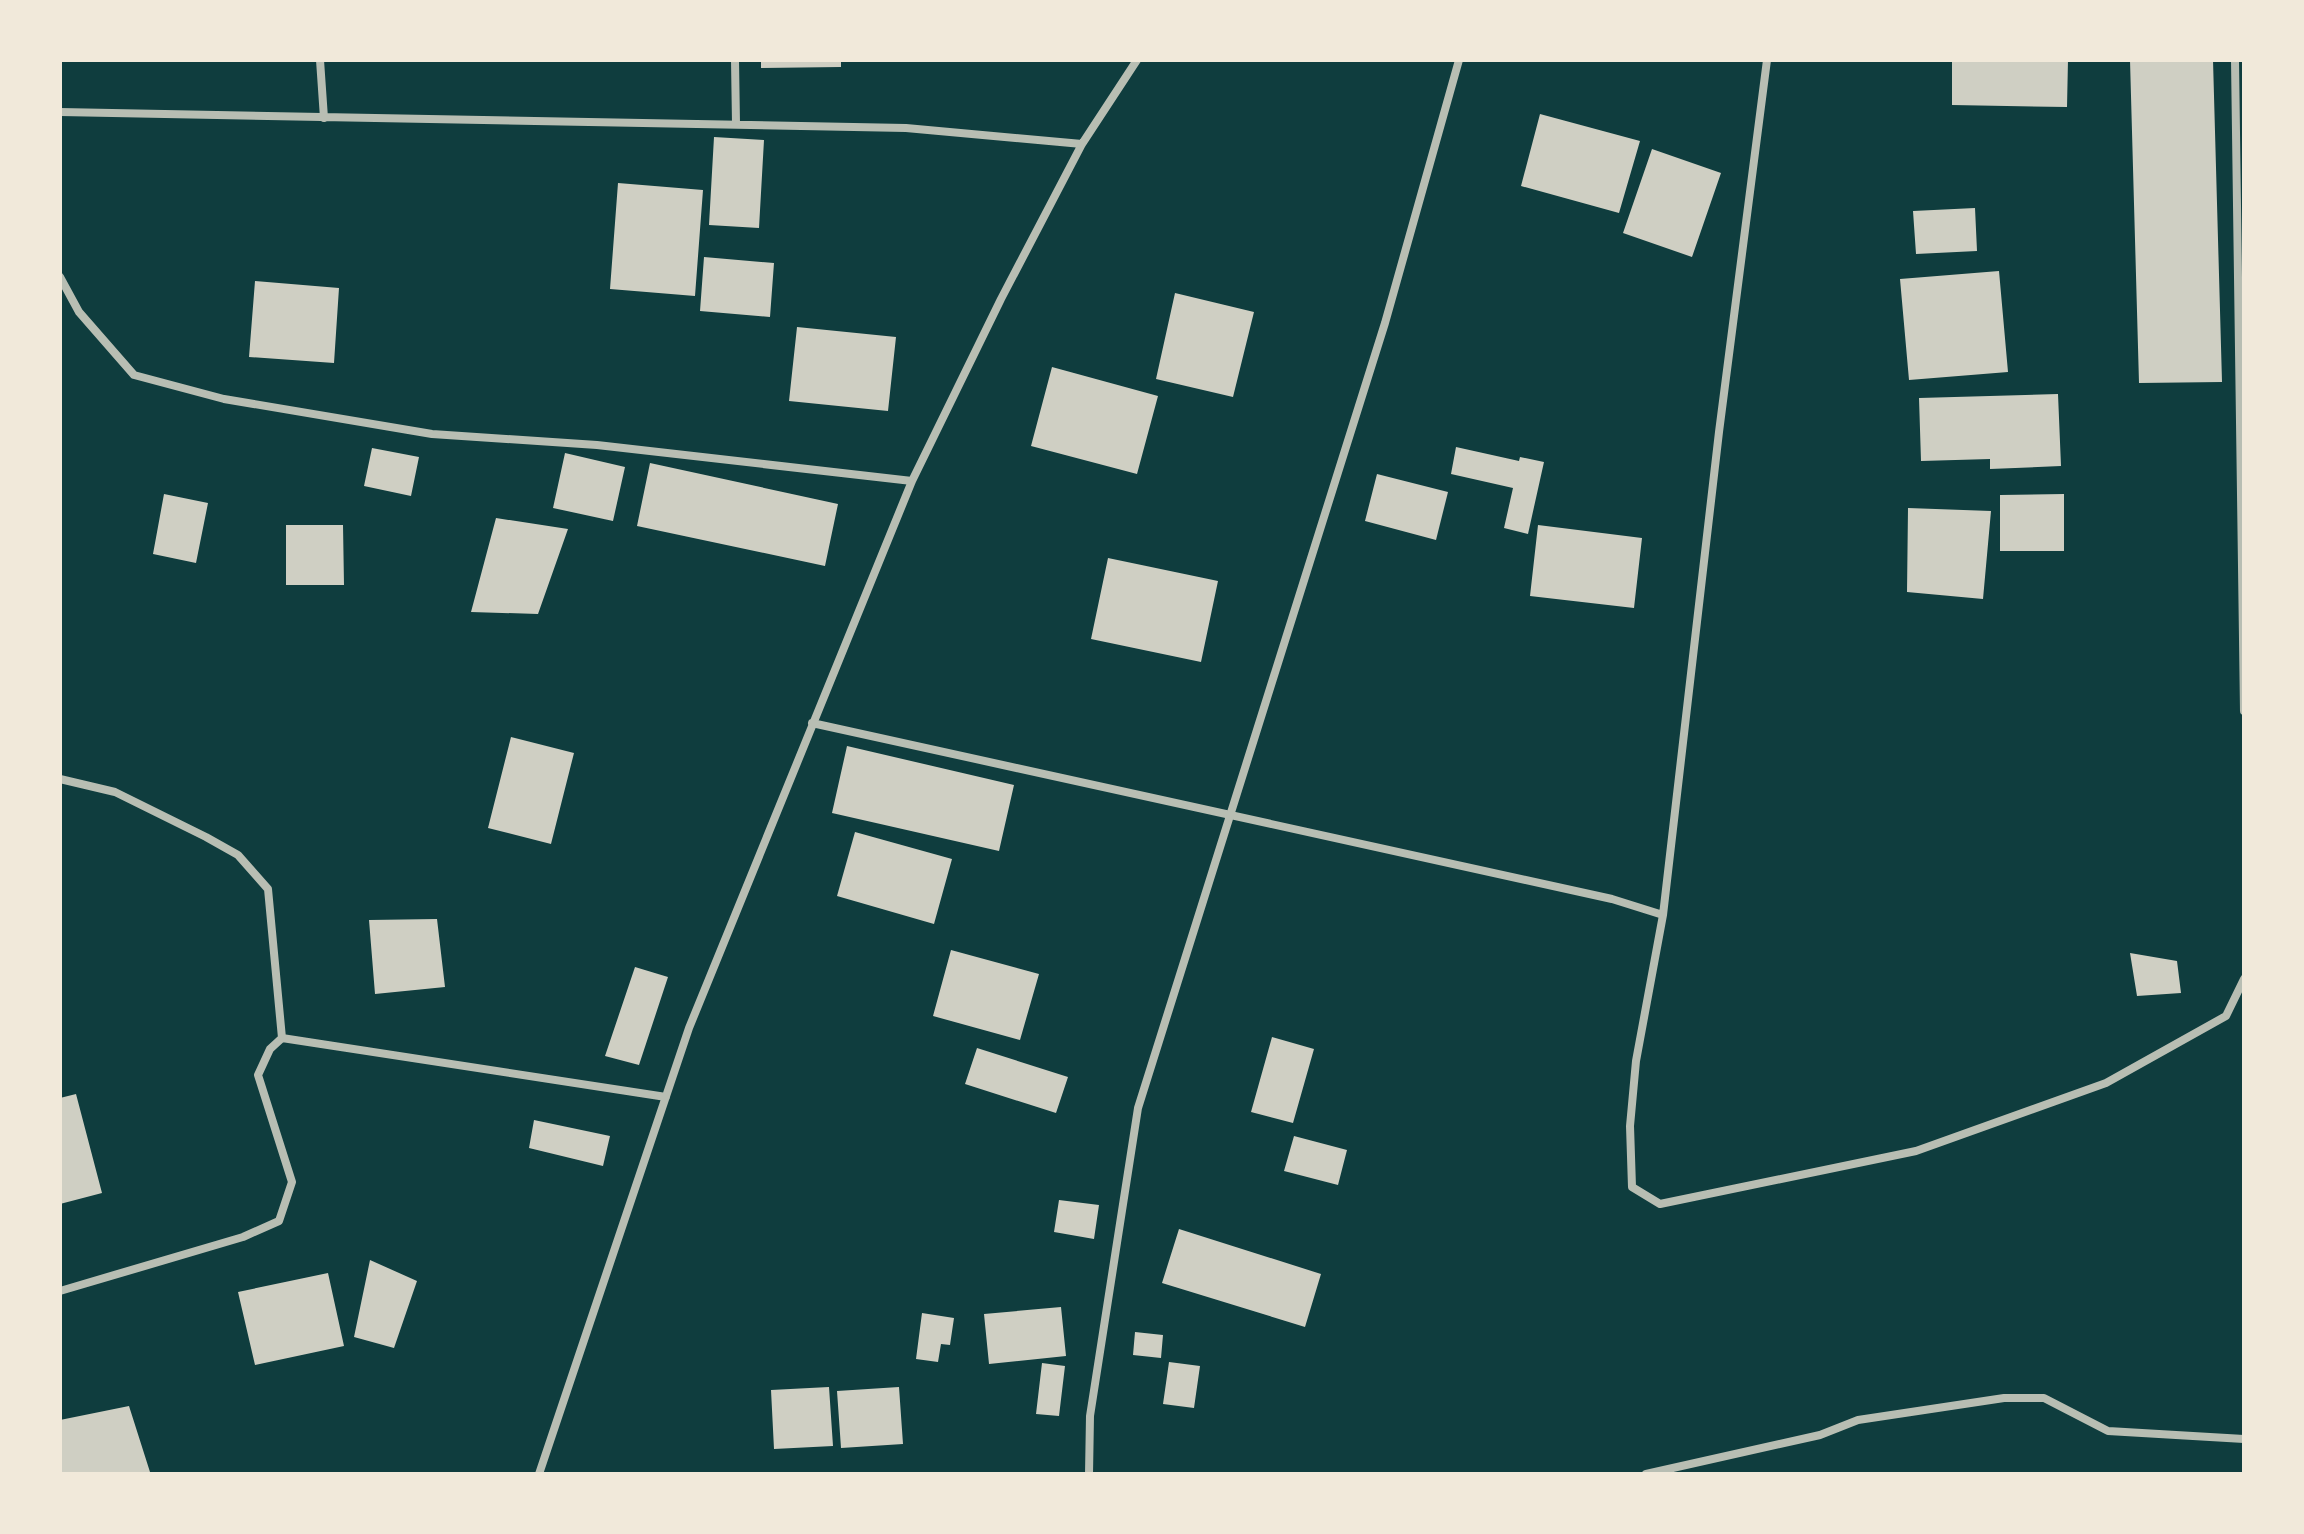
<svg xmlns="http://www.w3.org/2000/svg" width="2304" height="1534" font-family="'IBM Plex Serif',serif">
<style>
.building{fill:#cfcfc3}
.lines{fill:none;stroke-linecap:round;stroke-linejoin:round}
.minor{stroke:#b8beb3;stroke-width:8}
</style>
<rect width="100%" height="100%" fill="#0f3d3e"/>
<path class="building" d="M761 60H841V67L761 68Z
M1952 60H2068L2067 107 1952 105Z
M2130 60H2213L2222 382 2139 383Z
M1540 114 1640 141 1619 213 1521 186Z
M714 137 764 140 759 228 709 225Z
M1652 149 1721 173 1692 257 1623 233Z
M618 183 703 190 695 296 610 289Z
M1975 208 1977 251 1916 254 1913 211Z
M704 257 774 263 770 317 700 311Z
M1999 271 2008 372 1909 380 1900 279Z
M255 281 339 288 334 363 249 357Z
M1175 293 1254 312 1233 397 1156 379Z
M797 327 896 337 888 411 789 401Z
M1052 367 1158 396 1137 474 1031 446Z
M2058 394 2061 466 1990 469V459L1921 461 1919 398Z
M1456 447 1519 461 1520 457 1544 462 1528 534 1504 528 1513 488 1451 474Z
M372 448 419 457 411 496 364 486Z
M565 453 625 467 613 521 553 508Z
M650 463 838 504 825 566 637 526Z
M1377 474 1448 492 1436 540 1365 521Z
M164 494 208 503 196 563 153 554Z
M2064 494V551H2000V495Z
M1908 508 1991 511 1983 599 1907 592Z
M496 518 568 529 538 614 471 612Z
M286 525H343L344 585H286Z
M1538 525 1642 538 1634 608 1530 596Z
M1108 558 1218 581 1201 662 1091 639Z
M511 737 574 753 551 844 488 828Z
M847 746 1014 785 999 851 832 813Z
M855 832 952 859 934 924 837 896Z
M437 919 445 987 375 994 369 920Z
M951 950 1039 974 1020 1040 933 1016Z
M2130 953 2177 961 2181 993 2137 996Z
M635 967 668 977 639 1065 605 1056Z
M1272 1037 1314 1049 1293 1123 1251 1112Z
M977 1048 1068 1077 1056 1113 965 1084Z
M76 1094 102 1193 60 1204V1098Z
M534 1120 610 1136 603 1166 529 1148Z
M1294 1136 1347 1150 1338 1185 1284 1171Z
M1059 1200 1099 1205 1094 1239 1054 1232Z
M1179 1229 1321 1274 1305 1327 1162 1283Z
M370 1260 417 1281 394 1348 354 1337Z
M328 1273 344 1346 255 1365 238 1292Z
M1061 1307 1066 1356 989 1364 984 1314Z
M922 1313 954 1318 950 1345 941 1344 938 1362 916 1359Z
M1135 1332 1163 1335 1161 1358 1133 1355Z
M1169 1362 1200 1366 1194 1408 1163 1404Z
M1042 1363 1065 1366 1059 1416 1036 1414Z
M829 1387 833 1446 774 1449 771 1390Z
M899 1387 903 1444 841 1448 837 1391Z
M129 1406 150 1472 140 1474H60V1420Z"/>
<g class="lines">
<path class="minor" d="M320 60 324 118
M735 60 736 124
M1767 60 1719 432 1663 915 1636 1061 1630 1126 1632 1187 1660 1204 1916 1151 2106 1083 2226 1016 2244 979
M2235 60 2244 711
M60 112 906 128 1082 144
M60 277 79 312 134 375 224 399 432 434 597 445 912 481
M812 723 1612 899 1663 915
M60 779 115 792 206 837 238 855 268 889 282 1038
M60 1291 243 1237 279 1221 292 1182 258 1075 270 1049 282 1038 666 1097
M539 1474 689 1028 912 481 1001 299 1082 144 1137 60
M1089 1474 1090 1416 1138 1108 1385 323 1459 60
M1646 1474 1820 1435 1858 1420 2004 1398H2044L2108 1431 2244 1439"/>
</g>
<rect width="2304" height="1534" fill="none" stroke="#f1e9da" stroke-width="124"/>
</svg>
